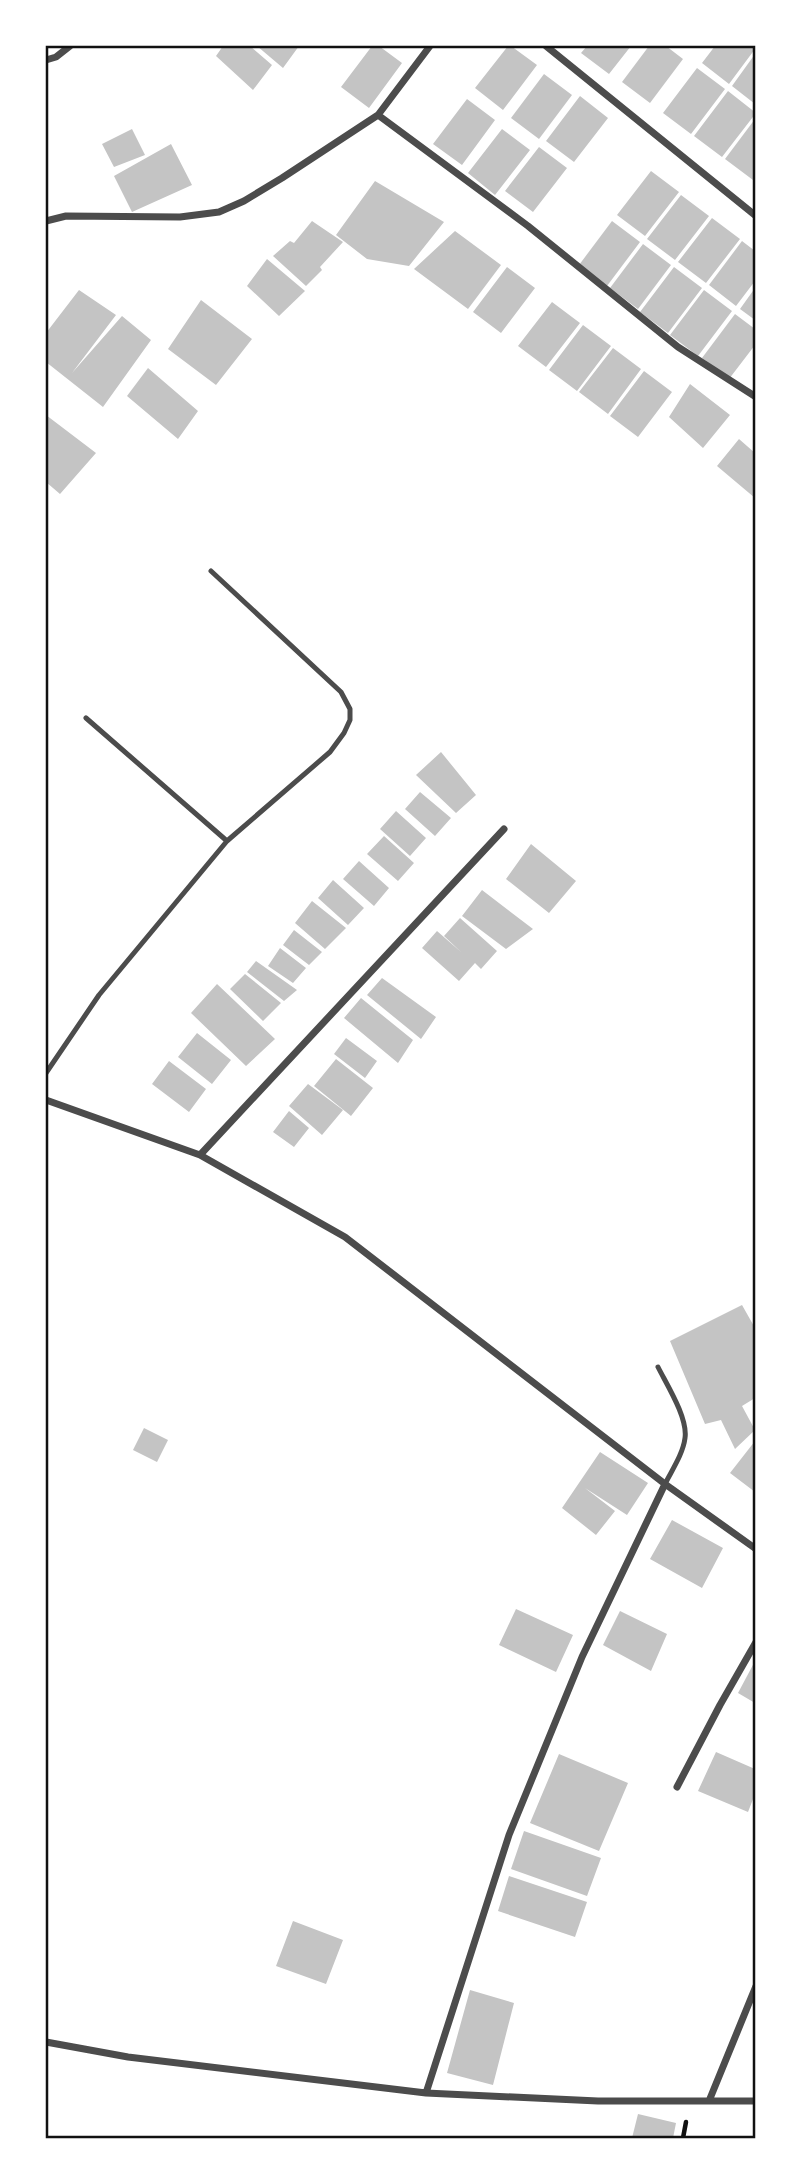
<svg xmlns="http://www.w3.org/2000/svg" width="801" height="2184" font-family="'Playfair Display',serif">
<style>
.building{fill:#c4c4c4}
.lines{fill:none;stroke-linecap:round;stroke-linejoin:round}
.path{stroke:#111;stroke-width:4.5}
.service{stroke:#4c4c4c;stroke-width:5}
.minor{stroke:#4c4c4c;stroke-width:7}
.neatline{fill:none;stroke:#111;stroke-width:2.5}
</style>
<rect width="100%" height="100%" fill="#fff"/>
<path class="building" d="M223 46H250L272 65 253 90 216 56Z
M257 46H299L283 68Z
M372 46H379L402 63 369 108 341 87Z
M508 46H511L537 65 503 110 475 88Z
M587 46H631L609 74 581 53Z
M649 46H666L683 59 650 103 622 82Z
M715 46H755V49L729 84 702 63Z
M755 54V104L732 86Z
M697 68 725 89 691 134 663 113Z
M544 74 572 95 539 139 511 118Z
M728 91 756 113 722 157 694 136Z
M580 96 608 118 574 162 546 141Z
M467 99 495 120 462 165 433 144Z
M755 119V177L753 180 725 159Z
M132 129 145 155 114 167 102 144Z
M502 129 530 150 495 195 468 173Z
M171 144 192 185 132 212 114 176Z
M539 147 567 168 533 212 505 191Z
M651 171 679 192 645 236 617 215Z
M375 181 444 222 409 266 367 259 336 235Z
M681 195 709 216 675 260 647 239Z
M712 218 740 239 706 283 678 262Z
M312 221 343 242 320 267 322 270 306 286 273 256 290 241 294 243Z
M612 221 640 242 607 286 579 265Z
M455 231 501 265 468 309 414 269Z
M742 241 755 251V281L736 306 709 285Z
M643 244 671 265 638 309 610 288Z
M267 259 305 291 279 316 247 286Z
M507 267 535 288 501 333 473 312Z
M674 267 702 288 668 333 640 312Z
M755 288V320L740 309Z
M79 290 116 315 72 373 122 316 151 340 103 407 46 362V333Z
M704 290 732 311 698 356 670 335Z
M201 300 252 339 216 385 168 349Z
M552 302 580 323 546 367 518 346Z
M735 314 755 329V345L729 379 702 358Z
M583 325 611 346 577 391 549 370Z
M613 348 641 369 608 414 579 392Z
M148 368 198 411 178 439 127 396Z
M644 371 672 392 638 437 610 416Z
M690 384 730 415 703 448 669 417Z
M46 415 96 453 60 494 46 482Z
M739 439 755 453V498L717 466Z
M441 752 476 795 456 813 416 775Z
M420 792 451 818 435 836 405 809Z
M396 811 426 838 410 856 380 829Z
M384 836 414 863 398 881 367 854Z
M531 844 576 881 549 913 506 879Z
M359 861 389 888 374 906 343 879Z
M333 880 364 908 348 925 318 898Z
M482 890 533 929 506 949 462 916Z
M312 901 346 928 325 949 295 923Z
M460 918 497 951 481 969 475 963 459 981 422 948 437 931 461 952 444 936Z
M294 930 322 952 309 965 283 945Z
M280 948 306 968 293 983 268 966Z
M256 961 297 990 284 1001 247 972Z
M245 974 281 1003 263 1021 230 989Z
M382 978 436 1017 421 1039 367 995Z
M217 984 275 1039 246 1066 191 1013Z
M361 998 413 1040 398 1063 344 1018Z
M197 1033 231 1060 212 1084 178 1057Z
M346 1038 377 1061 365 1078 334 1054Z
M336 1059 373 1088 351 1116 314 1086Z
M169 1061 206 1089 189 1112 152 1084Z
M308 1084 343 1110 322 1135 289 1106Z
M289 1111 309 1128 294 1147 273 1132Z
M742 1305 755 1328V1398L742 1406 755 1430 735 1449 721 1420 705 1424 670 1341Z
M144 1428 168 1440 157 1462 133 1450Z
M755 1441V1492L730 1473Z
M600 1452 648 1483 627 1515 585 1488 615 1511 596 1535 562 1508Z
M672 1520 723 1548 702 1588 650 1559Z
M516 1609 573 1635 556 1672 499 1645Z
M620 1611 667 1634 651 1671 603 1645Z
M755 1661V1703L738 1693Z
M716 1752 755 1769V1794L748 1812 698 1791Z
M559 1754 628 1783 599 1851 530 1823Z
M524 1831 601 1858 587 1896 511 1869Z
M509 1876 587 1902 575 1937 498 1911Z
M293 1921 343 1940 326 1984 276 1966Z
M470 1990 514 2003 493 2085 447 2073Z
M638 2114 676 2123 673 2138H632Z"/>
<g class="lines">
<path class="path" d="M683 2138 686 2122"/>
<path class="service" d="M86 718 227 841
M46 1073 99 995 227 841 330 752 344 733 350 720V709L341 692 211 571
M658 1367C667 1385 688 1418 685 1438 683 1454 672 1470 665 1484"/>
<path class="minor" d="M546 46 756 216
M46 60 56 57 70 46
M378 115 528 226 678 347 756 397
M46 221 66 216 180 217 219 212 244 201 282 178 378 115 430 46
M46 1100 200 1155
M665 1484 756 1549
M677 1787 720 1705 756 1642
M46 2042 128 2057 426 2093 598 2101H756
M426 2093 509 1835 582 1657 665 1484 345 1237 200 1155 504 829
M709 2101 756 1986"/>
</g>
<rect width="801" height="2184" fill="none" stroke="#ffffff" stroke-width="94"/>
<rect x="47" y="47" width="707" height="2090" class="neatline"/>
</svg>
